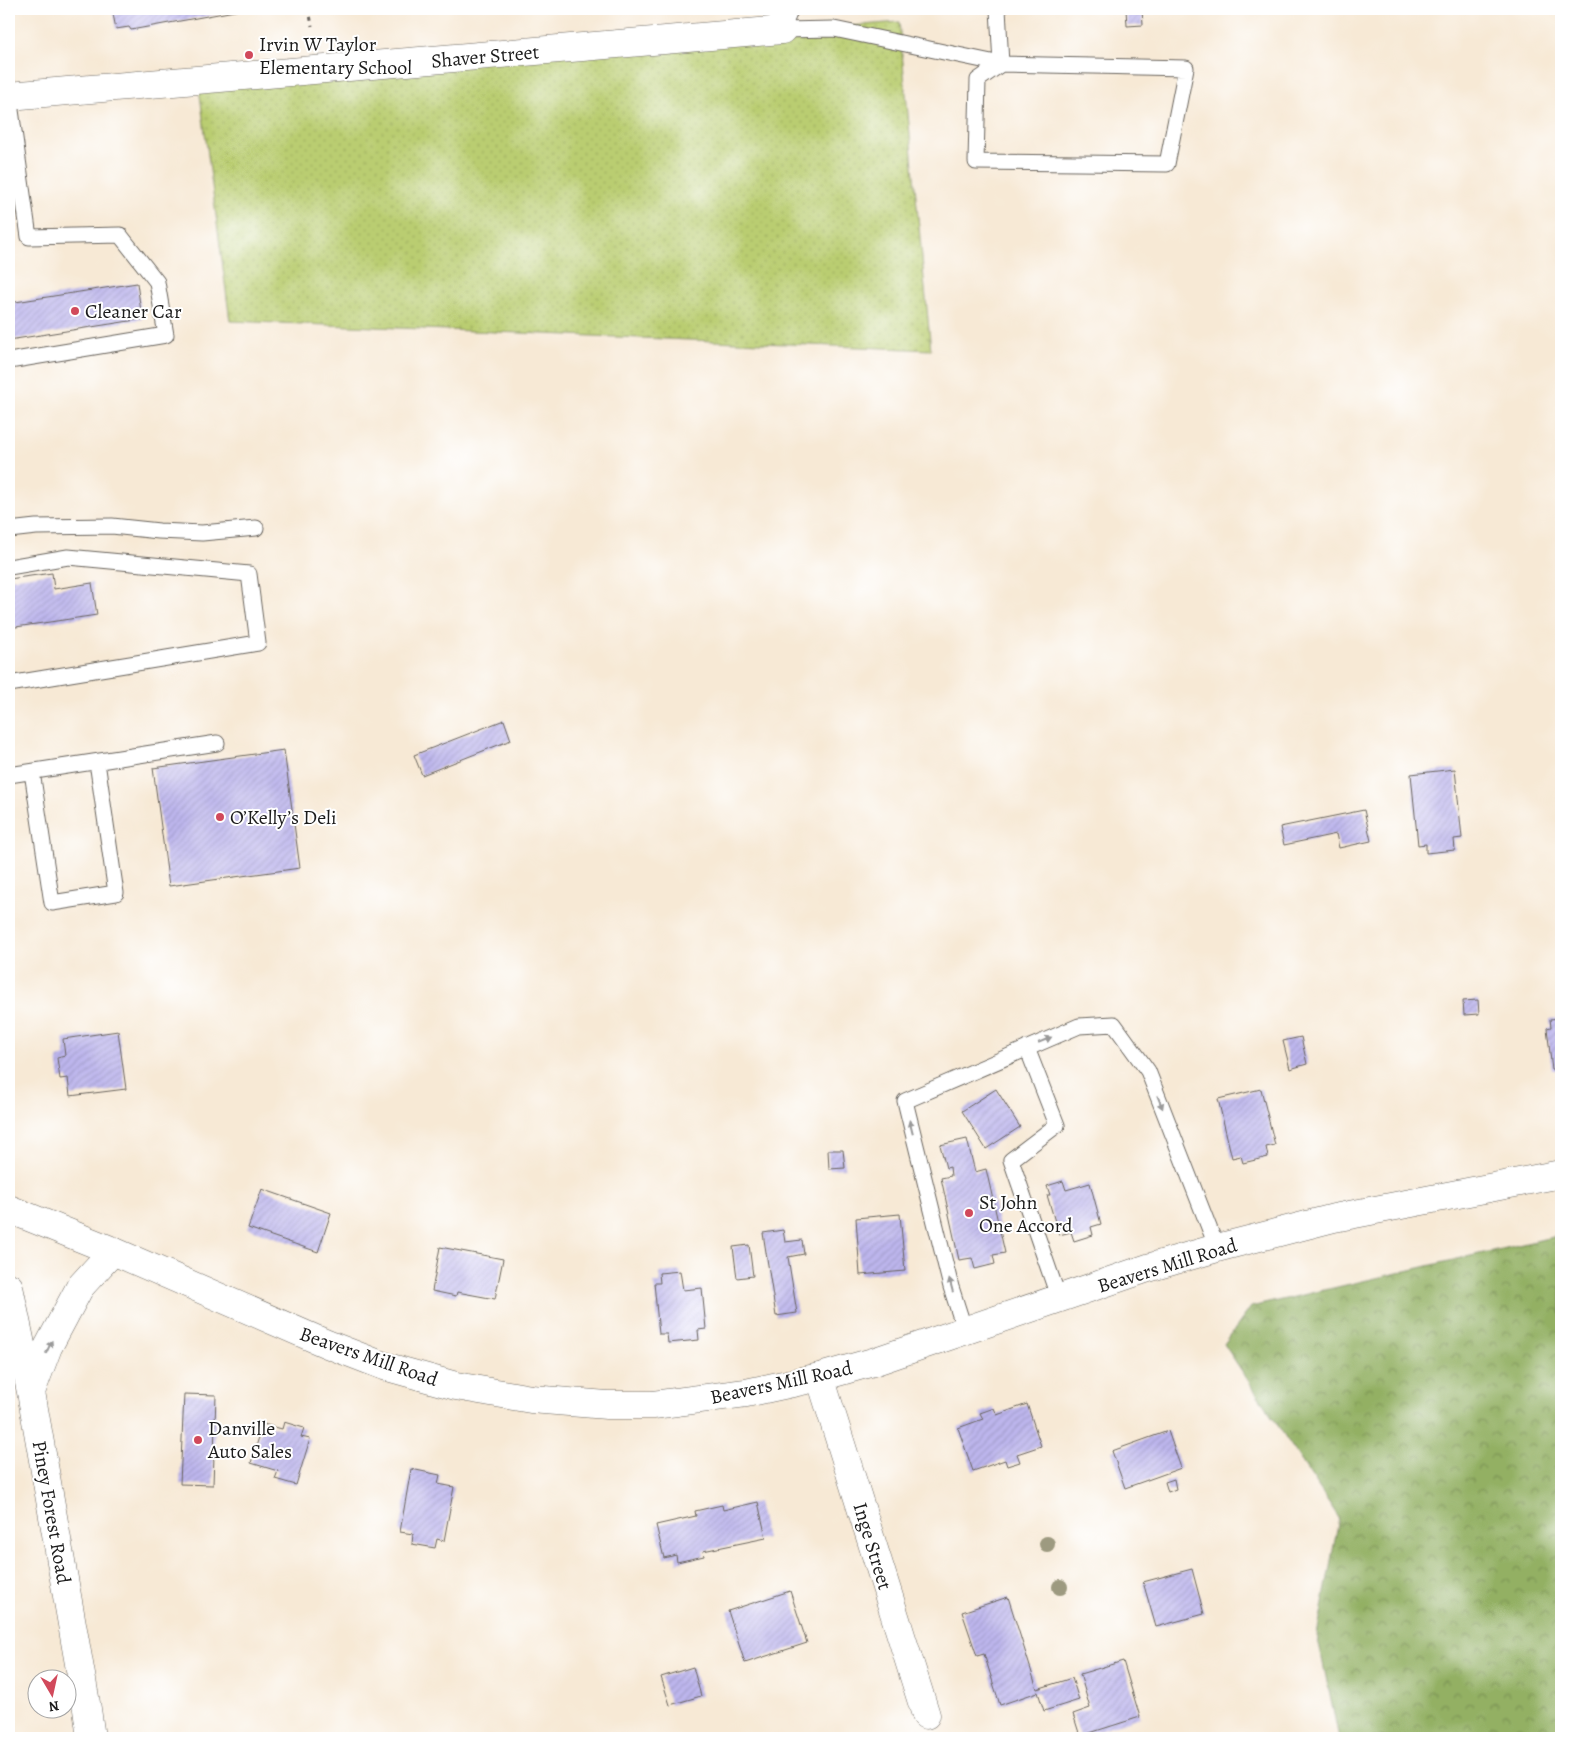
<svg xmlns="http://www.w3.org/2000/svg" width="1570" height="1747" font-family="Alegreya,serif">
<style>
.grass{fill:url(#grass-dots);stroke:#6b7446}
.forest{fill:url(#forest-crowns);stroke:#586640}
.building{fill:url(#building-hatch)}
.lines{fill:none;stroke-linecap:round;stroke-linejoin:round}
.service-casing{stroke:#69645d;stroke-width:17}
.minor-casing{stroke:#69645d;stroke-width:29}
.tertiary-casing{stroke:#69645d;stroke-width:29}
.primary-casing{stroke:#69645d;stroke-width:29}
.path{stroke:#69645d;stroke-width:3;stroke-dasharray:4 4;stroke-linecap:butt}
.service{stroke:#fff;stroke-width:15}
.minor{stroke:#fff;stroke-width:28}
.tertiary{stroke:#fff;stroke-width:28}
.primary{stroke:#fff;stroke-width:28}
.tree{fill:#9d9a80}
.oneway{fill:#999}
.poi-dot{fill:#d1495b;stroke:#fff;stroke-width:2}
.labels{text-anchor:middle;stroke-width:4;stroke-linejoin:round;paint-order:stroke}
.poi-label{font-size:20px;fill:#1c1c1c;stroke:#fff;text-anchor:start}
.street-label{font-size:20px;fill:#1c1c1c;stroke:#fff}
</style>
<defs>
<pattern id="grass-dots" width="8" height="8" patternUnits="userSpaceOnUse" patternTransform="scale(1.25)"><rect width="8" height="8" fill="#bacd71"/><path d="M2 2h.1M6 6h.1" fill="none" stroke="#9faf61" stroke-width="1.8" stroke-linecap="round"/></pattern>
<pattern id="forest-crowns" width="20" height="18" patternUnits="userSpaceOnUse" patternTransform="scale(1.25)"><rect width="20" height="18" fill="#93b063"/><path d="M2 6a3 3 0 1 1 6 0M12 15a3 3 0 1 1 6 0" fill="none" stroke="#778e51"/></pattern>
<pattern id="building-hatch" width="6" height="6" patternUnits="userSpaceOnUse" patternTransform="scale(1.25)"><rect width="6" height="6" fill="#bdb6ed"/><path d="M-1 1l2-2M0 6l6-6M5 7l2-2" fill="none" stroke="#a29ccb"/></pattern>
</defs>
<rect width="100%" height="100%" fill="#fff"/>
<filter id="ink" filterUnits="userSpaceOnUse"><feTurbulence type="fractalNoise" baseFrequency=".02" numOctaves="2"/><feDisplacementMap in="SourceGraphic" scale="10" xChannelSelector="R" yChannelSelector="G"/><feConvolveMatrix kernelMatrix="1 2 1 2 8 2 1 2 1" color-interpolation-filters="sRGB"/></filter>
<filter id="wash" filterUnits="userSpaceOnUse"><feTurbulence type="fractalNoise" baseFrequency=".0096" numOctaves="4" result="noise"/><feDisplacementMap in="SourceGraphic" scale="20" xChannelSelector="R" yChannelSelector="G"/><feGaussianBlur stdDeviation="1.12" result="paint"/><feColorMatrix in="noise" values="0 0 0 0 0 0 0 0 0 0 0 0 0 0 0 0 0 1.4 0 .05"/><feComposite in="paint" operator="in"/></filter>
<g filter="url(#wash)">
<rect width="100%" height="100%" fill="#f7e9d5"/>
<path class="grass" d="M899 22 931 350 230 321 198 80Z"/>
<path class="forest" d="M1561 1235V1738H1339L1317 1635 1339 1518 1224 1344 1251 1307Z"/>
<g id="blocks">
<path class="building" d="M112 9H240V10L131 30 129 27 116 29Z
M1126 9H1142L1143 25 1127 26Z
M137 283 142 319 9 340V303Z
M52 573 54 589 92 583 97 615 9 628V579Z
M504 720 511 740 422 775 414 755Z
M284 750 300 868 169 886 153 768Z
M1455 769 1462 838 1454 839 1455 850 1426 853V844L1418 845 1411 774Z
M1364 810 1371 841 1339 848 1336 834 1284 845 1280 827Z
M1478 1000 1479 1014 1464 1015 1463 1001Z
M1561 1018V1080H1558L1557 1070H1552L1547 1028 1551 1027 1550 1019Z
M118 1031 126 1089 70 1096 68 1078 60 1079 57 1058 65 1056 63 1039Z
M1301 1037 1307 1064 1290 1069 1283 1041Z
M996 1089 1020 1127 986 1149 962 1111Z
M1261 1089 1275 1145 1266 1147 1268 1157 1243 1163 1241 1156 1232 1158 1218 1099Z
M967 1139 975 1172 986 1169 1005 1253 993 1255 995 1264 975 1269 972 1258 959 1260 941 1178 951 1176 950 1167 946 1168 940 1145Z
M828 1150H843L845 1168 829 1169Z
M1063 1181 1066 1190 1090 1183 1101 1224 1091 1227 1093 1235 1074 1241 1071 1232 1059 1235 1047 1195H1050L1047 1186Z
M262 1189 331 1213 318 1252 248 1228Z
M900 1214 905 1271 860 1275 856 1218Z
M783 1230 785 1242 802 1240 804 1254 788 1257 797 1313 776 1316 763 1233Z
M749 1245 753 1276 737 1278 733 1247Z
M440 1247 503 1259 495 1299 457 1292 456 1296 432 1291Z
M680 1271 683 1290 702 1288 706 1329 698 1330 699 1340 668 1343 667 1334H659L654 1283H660L659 1273Z
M184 1394 216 1395 213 1485 180 1484Z
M1027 1404 1041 1446 1017 1454 1020 1462 1007 1466 1005 1460 973 1471 958 1428 983 1419 980 1413 994 1408 997 1415Z
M284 1422 304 1428 301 1437 310 1439 296 1485 275 1479 278 1471 251 1463 263 1424 282 1429Z
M1168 1431 1181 1468 1125 1488 1112 1451Z
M411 1469 440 1475 438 1484 454 1487 444 1541 437 1539 435 1548 412 1544 413 1534 400 1532Z
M1174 1479 1176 1489 1168 1492 1165 1482Z
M758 1502 766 1538 703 1551 704 1556 677 1562 676 1555 664 1558 656 1525 696 1516 695 1511 722 1505 723 1510Z
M1192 1569 1204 1614 1156 1627 1143 1582Z
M790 1591 807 1643 745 1663 728 1611Z
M1008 1597 1037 1689 1072 1678 1079 1700 1044 1711 1038 1692 1000 1705 984 1654 977 1656 962 1612Z
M1123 1661 1140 1717 1080 1736 1073 1714 1090 1708 1080 1674Z
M693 1667 701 1696 670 1705 661 1677Z"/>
</g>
</g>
<g filter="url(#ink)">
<use href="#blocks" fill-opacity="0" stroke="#69645d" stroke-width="1"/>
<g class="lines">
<g class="service-casing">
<path id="service" d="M791 9 782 30 834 29 1001 64 1186 68 1167 164 976 162 978 80 1001 64
M998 9 1001 64
M9 361 166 335 157 282 120 235 29 237 9 96
M9 530 36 527 112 526 159 531 202 533 256 528
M9 567 68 557 249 574 258 643 9 684
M32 772 52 903 116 893 97 762
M9 775 217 743
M1027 1048 1057 1125 1011 1160 1059 1299
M965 1331 951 1287 905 1101 1079 1026 1114 1024 1148 1071 1217 1248"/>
</g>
<g class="minor-casing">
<path id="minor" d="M9 96 782 30
M820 1377 926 1715"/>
</g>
<g class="tertiary-casing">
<path id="tertiary" d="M9 1209 113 1251 327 1344 384 1366 456 1386 531 1399 607 1405H653L746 1393 820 1377 873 1362 1148 1268 1217 1248 1334 1218 1561 1174"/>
</g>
<g class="primary-casing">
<path id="primary" d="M9 1287 31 1392 87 1709 91 1738
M31 1392 48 1347 80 1287 113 1251"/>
</g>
<path class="path" d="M309 9 312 26"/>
<use href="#service" class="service"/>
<use href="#minor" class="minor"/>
<use href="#tertiary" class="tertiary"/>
<use href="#primary" class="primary"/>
</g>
<g class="tree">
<circle cx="1047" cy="1544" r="8"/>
<circle cx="1060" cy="1587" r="8"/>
</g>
<defs><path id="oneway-solid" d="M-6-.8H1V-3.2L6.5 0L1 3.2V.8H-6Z" transform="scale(1.25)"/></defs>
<g class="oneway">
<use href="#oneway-solid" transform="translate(1045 1040) rotate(-23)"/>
<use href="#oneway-solid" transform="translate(1160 1102) rotate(68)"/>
<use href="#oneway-solid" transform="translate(911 1127) rotate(-104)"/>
<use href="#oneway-solid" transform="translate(951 1285) rotate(-105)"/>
<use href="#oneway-solid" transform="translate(49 1347) rotate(-65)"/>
</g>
</g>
<g class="poi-dot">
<circle cx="249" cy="55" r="5"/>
<circle cx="75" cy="311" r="5"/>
<circle cx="220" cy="817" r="5"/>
<circle cx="969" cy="1213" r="5"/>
<circle cx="198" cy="1440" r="5"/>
</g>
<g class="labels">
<g class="poi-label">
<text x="259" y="51">Irvin W Taylor<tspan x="259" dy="23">Elementary School</tspan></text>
<text x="85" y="318">Cleaner Car</text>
<text x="230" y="824">O’Kelly’s Deli</text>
<text x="979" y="1209">St John<tspan x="979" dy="23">One Accord</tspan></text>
<text x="208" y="1435">Danville<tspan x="208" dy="23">Auto Sales</tspan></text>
</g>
<g class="street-label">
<text transform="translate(485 56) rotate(-5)" y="7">Shaver Street</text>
<text transform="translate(1167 1265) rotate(-17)" y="7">Beavers Mill Road</text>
<text transform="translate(369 1356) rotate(19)" y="7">Beavers Mill Road</text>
<text transform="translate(781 1382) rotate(-12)" y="7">Beavers Mill Road</text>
<text transform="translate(52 1512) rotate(80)" y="7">Piney Forest Road</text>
<text transform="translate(873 1546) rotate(73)" y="7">Inge Street</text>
</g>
</g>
<rect width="1570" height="1747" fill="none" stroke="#fff" stroke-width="30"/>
<g transform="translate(52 1694) rotate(171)"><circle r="24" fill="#ffffff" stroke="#a4a4a4"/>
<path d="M0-4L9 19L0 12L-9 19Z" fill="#d1495b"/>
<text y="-8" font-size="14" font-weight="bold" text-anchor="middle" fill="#1c1c1c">N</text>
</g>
</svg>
